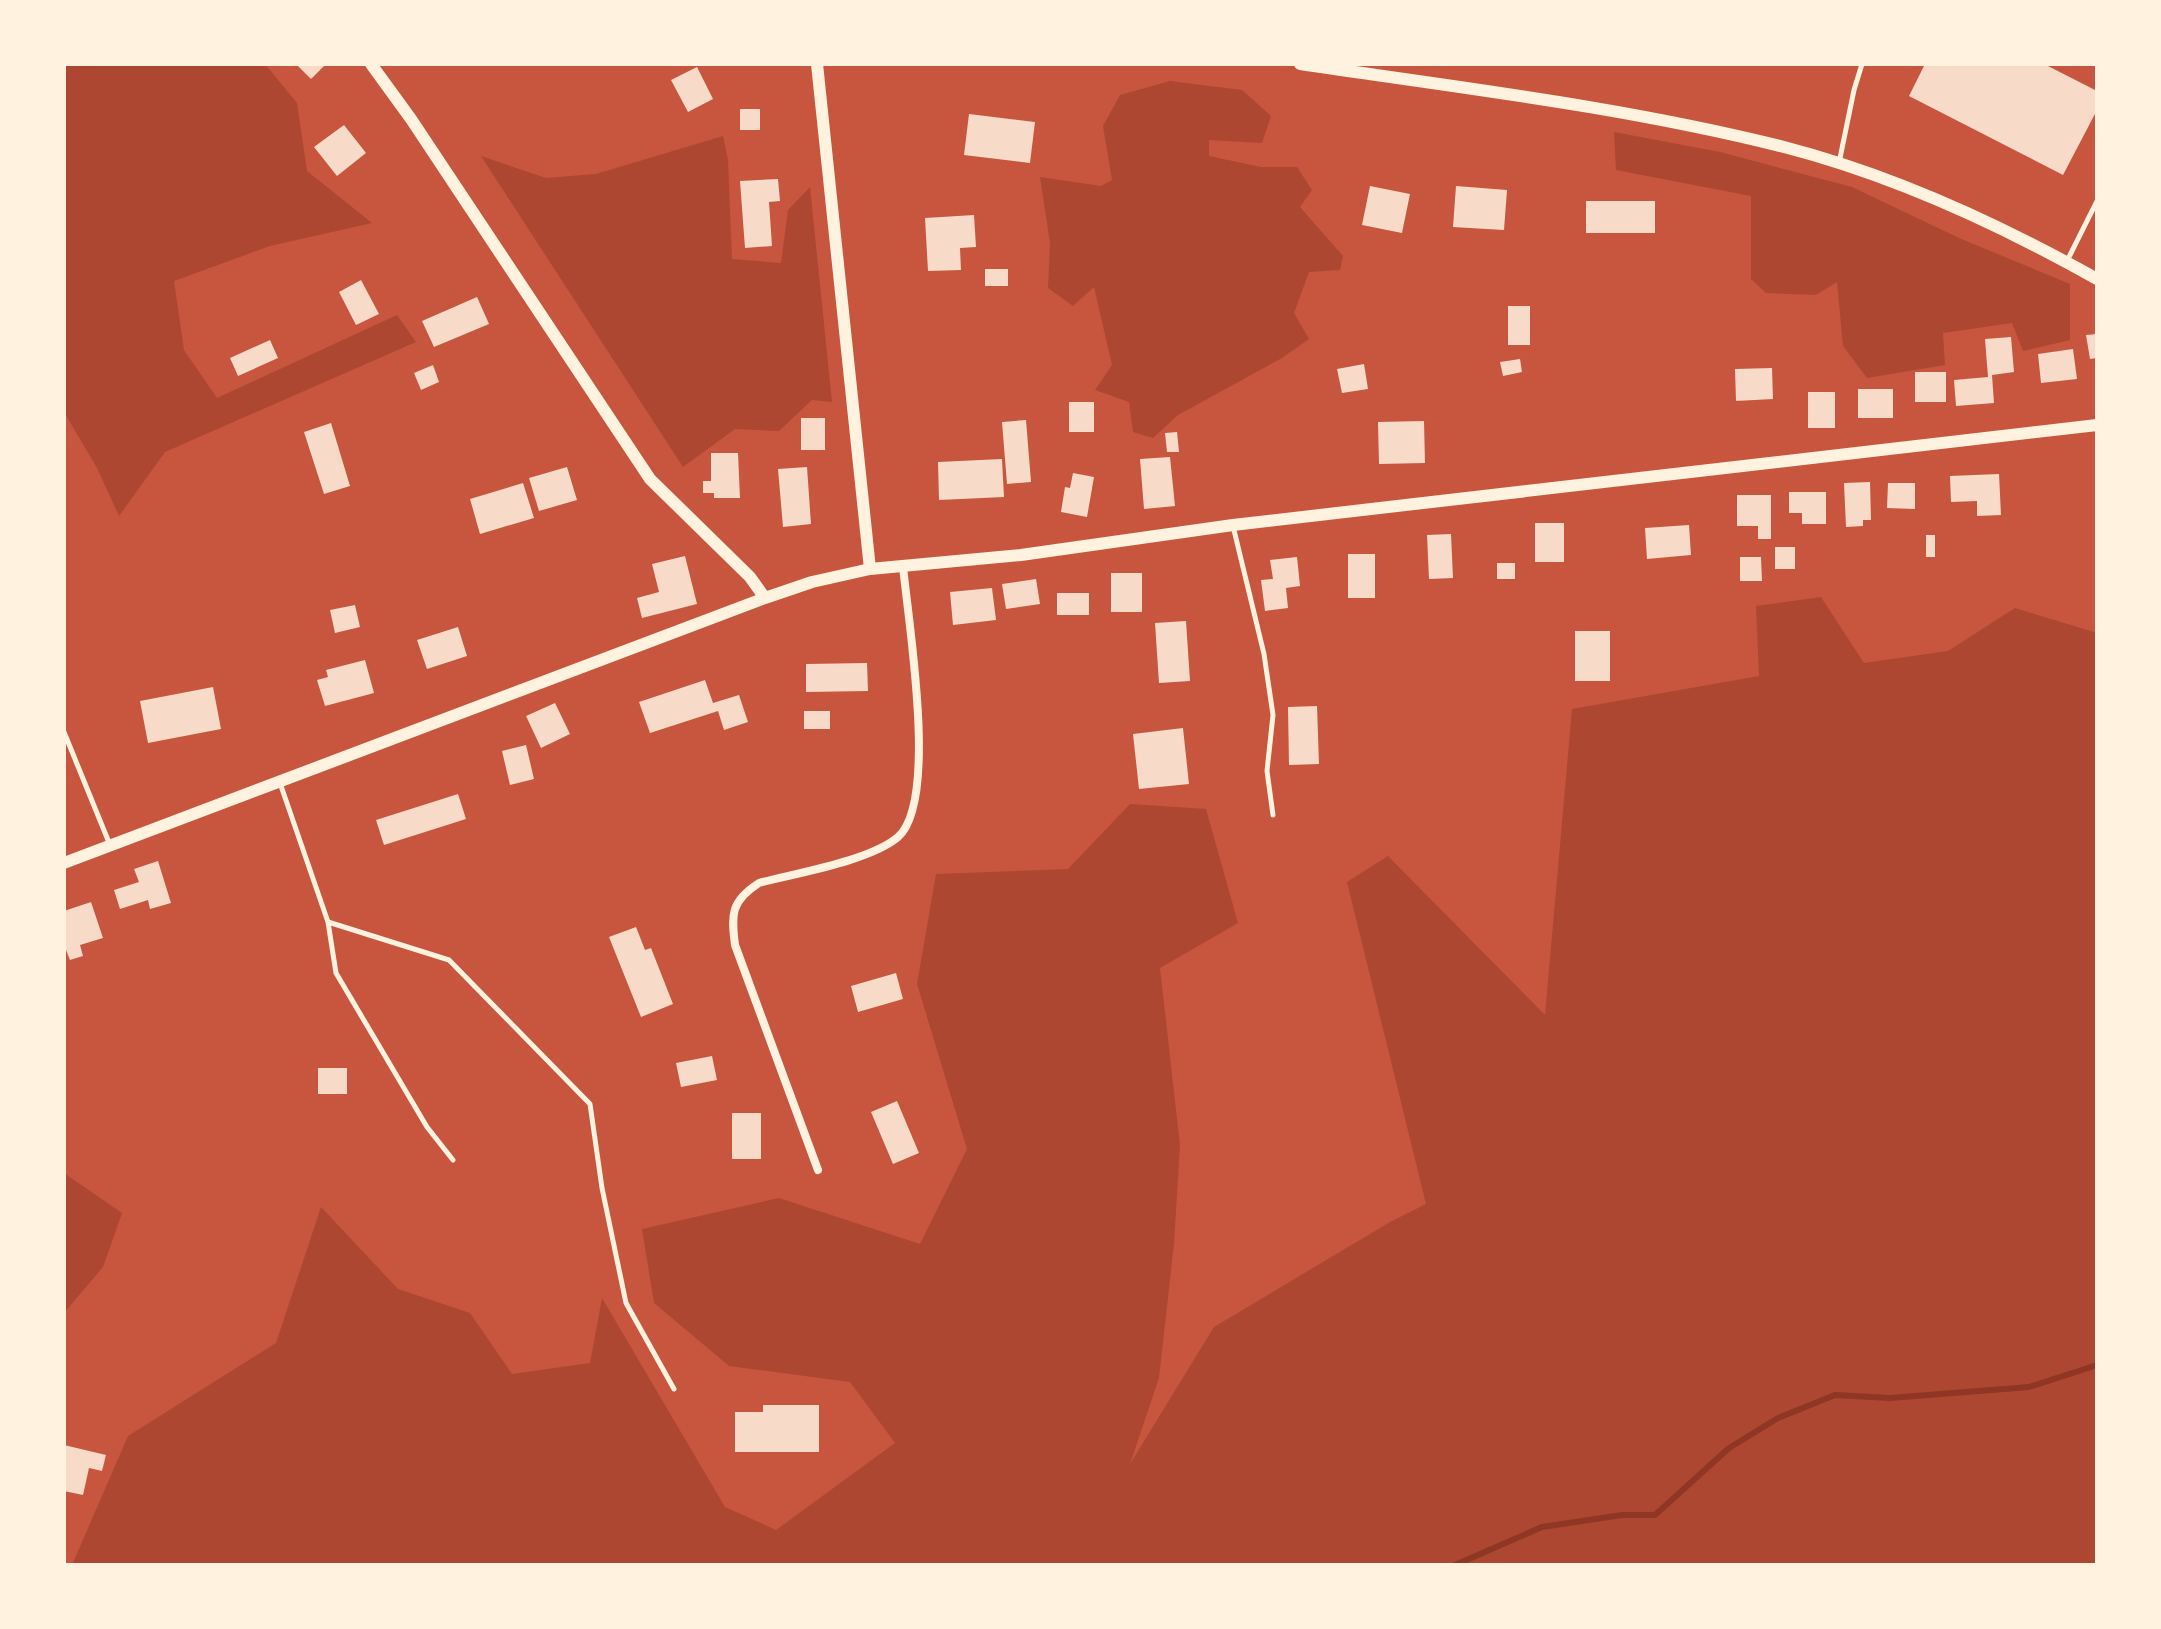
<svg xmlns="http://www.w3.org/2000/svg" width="2161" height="1629" font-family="Quicksand,sans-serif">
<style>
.green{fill:#ae4732}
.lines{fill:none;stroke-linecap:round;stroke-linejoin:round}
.stream{stroke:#8f3625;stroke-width:6}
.building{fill:#f7dbc8}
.service{stroke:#fff3e0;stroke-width:5}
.minor{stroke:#fff3e0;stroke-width:8}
.tertiary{stroke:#fff3e0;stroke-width:12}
</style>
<rect width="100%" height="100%" fill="#c8553d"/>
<path class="green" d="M64 64H265L297 103 307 171 372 223 270 246 174 281 184 350 217 398 397 315 416 342 165 452 119 516 97 468 64 412Z
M1170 81 1242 90 1271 116 1262 143 1209 140V156L1261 167H1297L1312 190 1300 207 1343 256 1340 270 1309 272 1294 313 1309 339 1282 358 1178 415 1153 438 1133 432 1129 402 1095 390 1112 365 1094 287 1073 306 1048 288 1050 243 1040 177 1101 186 1112 180 1103 126 1120 95Z
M1614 132 1720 152 1852 187 1959 238 2070 284V340L2023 351 2012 323 1943 333 1945 365 1867 378 1843 346 1837 282 1816 295 1766 293 1751 279V196L1616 170Z
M723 136 728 160 732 259 781 263 788 210 810 187 832 402 812 400 779 431 735 429 683 467 481 156 546 178 596 174Z
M1821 597 1864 663 1948 651 2015 608 2097 633V1565H72L128 1436 276 1343 321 1207 398 1289 470 1313 512 1374 590 1363 602 1298 725 1507 776 1530 895 1443 850 1382 729 1366 654 1303 642 1229 779 1198 920 1244 967 1149 917 984 936 874 1068 869 1130 804 1206 809 1238 923 1160 968 1180 1145 1174 1244 1159 1378 1130 1464 1214 1327 1390 1222 1426 1204 1347 882 1388 856 1545 1015 1572 709 1759 676 1756 606Z
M64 1173 122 1213 103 1267 64 1313Z"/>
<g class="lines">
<path class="stream" d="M1455 1565 1542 1527 1622 1515H1655L1729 1448 1778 1418 1835 1395 1890 1398 2029 1387 2097 1365"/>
</g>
<path class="building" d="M296 64H326L311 79Z
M1925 64H2044L2097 91V110L2063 175 1909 96Z
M697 67 713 99 688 112 671 80Z
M740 109H760V130H740Z
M969 114 1035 122 1030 163 964 155Z
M344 125 366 153 337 176 314 147Z
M778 179 780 201 769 202 772 246 745 248 740 181Z
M1370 186 1410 194 1402 233 1362 225Z
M1456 186 1507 190 1504 230 1453 227Z
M1586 201H1655V233H1586Z
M974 215 976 247 960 248 961 270 928 271 925 218Z
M985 269H1008V286H985Z
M361 280 379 314 356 325 339 292Z
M477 297 489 324 434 347 422 321Z
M1508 306H1530V345H1508Z
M2097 334V358L2090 359 2086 335Z
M2011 337 2014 372 1992 375 1994 403 1956 406 1954 380 1988 377 1985 339Z
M270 340 278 358 238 376 230 358Z
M2073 349 2077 379 2041 383 2038 354Z
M1520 359 1522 372 1503 376 1500 362Z
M1364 364 1368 389 1342 393 1337 369Z
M433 365 439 382 421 390 414 373Z
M1772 368 1773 399 1736 401 1735 369Z
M1915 372H1946V402H1915Z
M1858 389H1893V418H1858Z
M1808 392H1835V428H1808Z
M1069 402H1094V432H1069Z
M801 418H825V450H801Z
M1026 420 1031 482 1007 484 1002 422Z
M1424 421 1425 463 1379 464 1378 422Z
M331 423 350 486 324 494 304 432Z
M1177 432 1179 452H1167L1165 433Z
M711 453H738L740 498H714V493H703V481H711Z
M1170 457 1175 506 1144 509 1140 459Z
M1002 459 1004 497 939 500 938 462Z
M567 467 577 500 539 511 529 478Z
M807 467 811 524 783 527 778 469Z
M1073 473 1094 477 1087 517 1061 512 1065 487 1070 488Z
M1999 474 2001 515 1977 516V501L1951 502 1950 476Z
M1870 482 1871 520H1863V526L1846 527 1844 483Z
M523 483 534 518 480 534 470 499Z
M1888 483H1915V509L1887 508Z
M1789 492H1826V524H1802V513H1789Z
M1737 495H1771V539H1758V526H1737Z
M1535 523H1564V562H1535Z
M1689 525 1691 555 1647 559 1645 528Z
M1451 534 1453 578 1429 579 1427 535Z
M1926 535H1935V557H1926Z
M1775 547H1795V569H1775Z
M1348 554H1375V598H1348Z
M685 556 697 604 642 618 637 598 659 592 652 564Z
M1297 557 1300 586 1286 588 1288 608 1265 611 1261 580 1273 579 1270 560Z
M1740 557H1761L1762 581H1740Z
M1497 563H1515V579H1497Z
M1111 573H1142V612H1111Z
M1036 579 1040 604 1006 609 1002 584Z
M992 588 996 620 953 625 950 592Z
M1057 593H1089V615H1057Z
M355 605 360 627 335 633 330 610Z
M1186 621 1190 681 1159 683 1155 623Z
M458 627 467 656 427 669 417 640Z
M1575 631H1610V681H1575Z
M365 660 374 693 325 706 317 680 328 677 326 670Z
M867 663 868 691 806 692V664Z
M705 680 713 703 739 695 748 722 724 730 718 711 650 733 639 702Z
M213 687 221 729 148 743 140 701Z
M555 703 570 734 541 748 526 716Z
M1317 706 1319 764 1289 765 1288 707Z
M804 711H830V729H804Z
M1183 728 1189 784 1139 789 1133 734Z
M526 745 534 779 510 785 502 751Z
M458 794 466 819 384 845 376 820Z
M158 861 171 903 150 909 148 900 120 909 114 890 139 882 134 869Z
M91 902 103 938 80 945 83 956 70 960 66 950H64V911Z
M636 927 645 950 651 948 673 1004 641 1017 609 937Z
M896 973 903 999 858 1012 851 986Z
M712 1056 717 1080 681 1087 676 1063Z
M318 1068H347V1094H318Z
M897 1101 919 1153 893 1164 871 1112Z
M732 1113H761V1159H732Z
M763 1405H819V1452H735V1412H763Z
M64 1445 106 1455 102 1471 89 1468 83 1495 64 1491Z"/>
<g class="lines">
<path class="service" d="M1839 163 1854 90 1862 64
M2067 261 2097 201
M1233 526 1264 654 1273 715 1267 771 1273 815
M64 732 110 845
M280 783 328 922 449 960 590 1104 602 1188 626 1303 674 1389
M328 922 336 973 427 1127 453 1160"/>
<path class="minor" d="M818 1170 735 945C731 914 731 901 759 883 796 873 870 861 898 837 939 801 908 621 903 566"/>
<path class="tertiary" d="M371 64 411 119 650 479 750 577 765 598
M817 64 870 569
M1300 64C1462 88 1625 107 1784 147 1893 175 1999 224 2097 279
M64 863 765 598 812 582 870 569 1021 555 1233 525 2097 425"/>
</g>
<rect width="2161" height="1629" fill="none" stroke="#fff3e0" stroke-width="132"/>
</svg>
